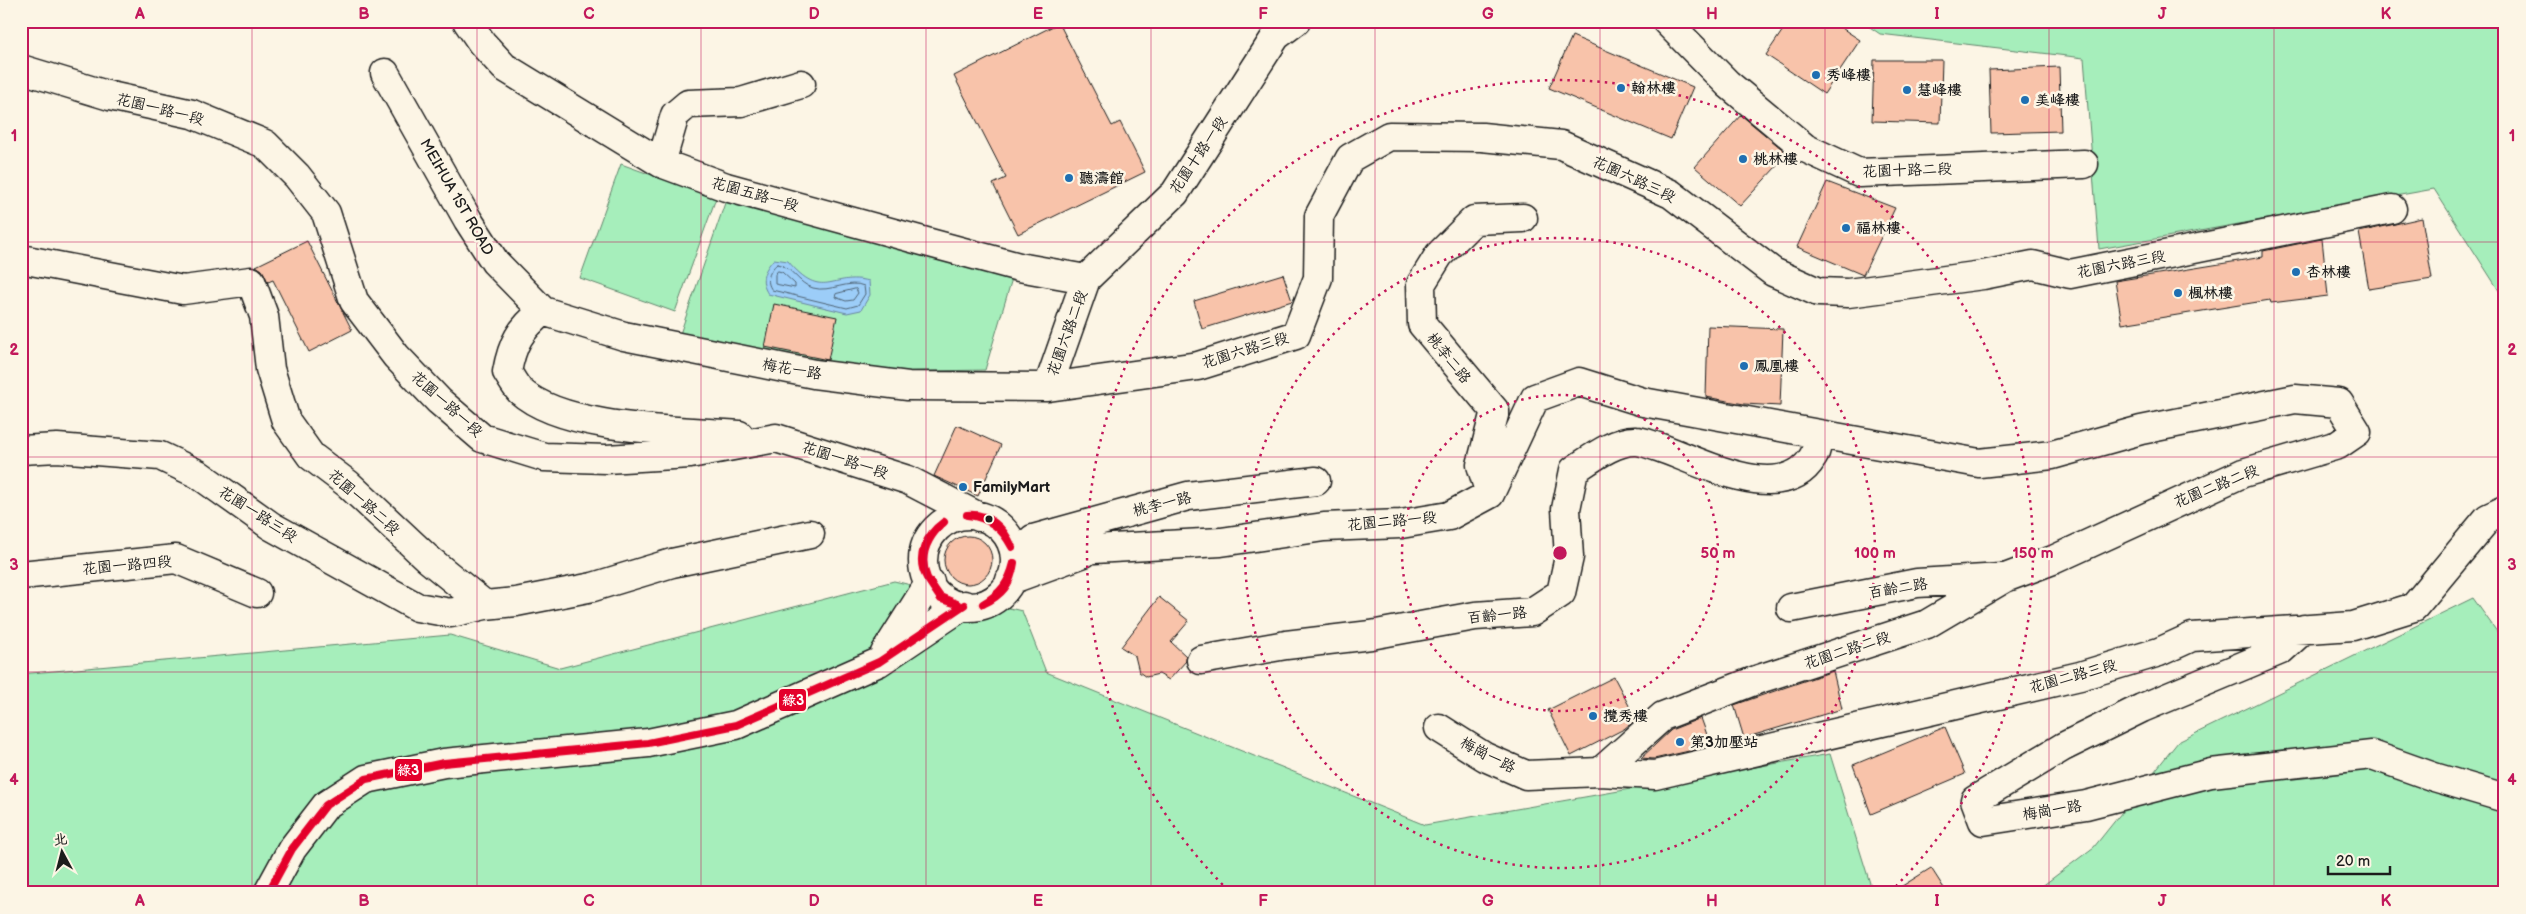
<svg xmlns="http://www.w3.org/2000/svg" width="2526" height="914" font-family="'Balsamiq Sans','LXGW WenKai TC',sans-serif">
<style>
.green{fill:#a6eebb;stroke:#61856c}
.water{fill:#9ccdf8;stroke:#6986a0}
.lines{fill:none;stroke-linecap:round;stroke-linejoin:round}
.shore{stroke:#4f6374;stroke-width:1}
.building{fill:#f8c3aa;stroke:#1c1c1c}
.minor-casing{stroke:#1c1c1c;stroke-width:31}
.minor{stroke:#fcf5e5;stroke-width:28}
.bus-1-casing{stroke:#fcf5e5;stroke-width:11}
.bus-1{stroke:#e4002b;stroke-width:8}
.grid{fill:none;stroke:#c2185b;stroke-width:1;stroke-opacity:0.55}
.ring{fill:none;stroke:#c2185b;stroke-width:2.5;stroke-dasharray:2.5 5}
.poi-dot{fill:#1f6fb2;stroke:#fcf5e5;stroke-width:2}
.bus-dot{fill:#1c1c1c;stroke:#fcf5e5;stroke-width:2}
.labels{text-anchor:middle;stroke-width:5;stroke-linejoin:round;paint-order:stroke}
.poi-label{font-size:15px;font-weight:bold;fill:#1c1c1c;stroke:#fcf5e5;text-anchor:start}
.street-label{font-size:15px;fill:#1c1c1c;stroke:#fcf5e5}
.centre{fill:#c2185b;stroke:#fcf5e5;stroke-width:2.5}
.ring-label{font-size:15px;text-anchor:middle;font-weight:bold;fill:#c2185b;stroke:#fcf5e5;stroke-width:5;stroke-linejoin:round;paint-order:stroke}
.line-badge{stroke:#fcf5e5;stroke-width:2}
.badge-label{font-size:14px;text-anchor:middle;font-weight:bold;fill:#fff}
.neatline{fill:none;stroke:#c2185b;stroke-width:2}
.grid-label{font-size:16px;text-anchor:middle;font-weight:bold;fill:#c2185b}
</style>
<rect width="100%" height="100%" fill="#fcf5e5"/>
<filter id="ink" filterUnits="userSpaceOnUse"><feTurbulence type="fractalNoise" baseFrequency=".02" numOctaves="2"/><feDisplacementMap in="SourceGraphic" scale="10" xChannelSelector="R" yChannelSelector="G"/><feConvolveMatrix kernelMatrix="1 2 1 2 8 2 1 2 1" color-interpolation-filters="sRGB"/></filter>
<g filter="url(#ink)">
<path class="green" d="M1861 21H2505V300L2434 189 2099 249 2084 58 1880 34Z
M621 164 716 198 675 312 580 278Z
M726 200 1013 275 985 370 871 372 680 334Z
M894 581 1022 611 1046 672 1425 825 1830 754 1873 893H21V674L450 635 560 668Z
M2473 598 2505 643V893H2033L2094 847 2178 742Z"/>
<path class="water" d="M774 259 788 261C823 303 832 271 869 281L870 295 861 310 847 313 768 294C759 280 764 270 774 259Z"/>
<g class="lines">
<path class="shore" d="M777 264C792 266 798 284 813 288 830 293 849 279 864 286L865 294 858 305 847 308 772 290C765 281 769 271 777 264Z
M778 271 782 272 795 284V288L775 284V275Z
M856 289 858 293 853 300 846 301 835 297 836 294Z"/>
</g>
<path class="building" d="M1789 21H1831L1860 40 1824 94 1766 55Z
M1059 23 1112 126 1120 122 1145 172 1018 234 993 184 1006 178 954 76Z
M1572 36 1693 87 1671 139 1549 88Z
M1874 60H1942L1940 123 1872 121Z
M2059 67 2061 131 1991 133 1989 70Z
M1741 115 1788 154 1740 206 1695 167Z
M1827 182 1895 208 1863 275 1797 247Z
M2422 218 2432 279 2369 289 2359 232Z
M2322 239 2328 296 2271 303 2270 300 2122 324 2115 281 2263 257V251Z
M307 241 352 330 309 352 273 280 268 282 262 270 256 266Z
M1283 274 1292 301 1202 329 1194 301Z
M774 304 837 317 828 360 765 347Z
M1708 326 1783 329 1780 406 1744 404 1706 397Z
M957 425 1001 445 978 496 934 476Z
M944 560a24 24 0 1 1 48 0a24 24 0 1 1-48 0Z
M1159 597 1189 621 1171 642 1186 656V661L1169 680 1159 674 1146 677 1139 672 1135 656 1121 647Z
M1833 671 1842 709 1744 738 1734 705Z
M1614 677 1636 719 1624 729 1571 756 1548 710Z
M1701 718 1711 746 1654 759 1641 758 1671 730Z
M1945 727 1965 774 1871 814 1853 765Z
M1931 868 1947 893H1891Z"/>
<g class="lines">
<g class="minor-casing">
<path id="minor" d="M467 21 482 43 504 67 661 163 726 187 930 243 1019 267 1086 279
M1666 21 1728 84 1805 148 1859 173 2084 164
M21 69 110 96 192 114 265 144 297 176 326 213 354 301 396 356 439 401 482 438 544 457 606 459 690 454 776 438 908 480 979 517
M385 73 468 220 495 262 543 311 624 336 814 374 908 386 1048 387 1198 366 1296 335 1318 278 1319 216 1350 158 1389 136 1482 137 1561 145 1671 194 1773 272 1818 292 1848 293 1983 275 2033 265 2070 274 2392 209
M661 163 675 115 688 104 741 102 801 84
M21 259 183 290 251 281 264 316 270 369 286 421 311 456 348 484 427 558 485 605
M543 311C520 329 512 344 507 372 511 378 515 386 520 391 565 431 681 430 739 435
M1048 387 1086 279 1175 193 1276 36 1296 21
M21 450 57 448 160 456 198 474 271 526 417 607 451 613 485 605 516 602 593 587 672 563 810 534
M1490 494 1481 465 1495 411 1422 324 1421 284 1439 255 1474 220 1523 218
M923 561a46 46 0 1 1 92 0a46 46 0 1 1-92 0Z
M1033 539 1188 496 1316 481
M1012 545 1094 549 1221 542 1324 527 1401 524 1449 516 1490 494 1535 398 1579 382 1643 402 1979 463 2052 455 2141 430 2295 399 2339 403 2357 432 2338 445 2243 473 2053 560 2005 578 1927 624 1759 679 1663 716 1600 772
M21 575 176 559 257 593
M1010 580 1084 553
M1791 608 1917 583 2002 578
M2304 629 2281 650 2142 708 2063 747 1975 800 1983 821 2086 805 2211 773 2372 755 2434 777 2505 798
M885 653 930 582
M1201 660 1286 645 1371 635 1475 616 1532 612 1561 593 1569 557 1566 509 1574 470C1591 459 1615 440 1636 441 1643 441 1651 445 1658 447 1698 460 1783 508 1813 457 1817 451 1817 442 1819 435
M1439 728 1485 757 1526 775 1600 772 1655 775 2080 676 2159 652 2192 637 2353 626 2414 607 2488 518 2505 510
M268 893 292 849 326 805 366 779 444 763 648 743 736 725 879 662 964 605"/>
</g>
<use href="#minor" class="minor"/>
<g class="bus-1-casing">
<path id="bus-1" d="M967 515C989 517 1002 528 1012 547
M967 515C989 513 1004 528 1012 547
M927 578 940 597 957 604
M927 578 941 599 957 604
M927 578C915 558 926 535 944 522
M927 578C918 556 926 538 944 522
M983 604C1001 593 1009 583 1014 563
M983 604C1002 595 1011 584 1014 563
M268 893 292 849 326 805 366 779 444 763 648 743 736 725 879 662 964 605"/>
</g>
<use href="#bus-1" class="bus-1"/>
</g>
</g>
<path class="grid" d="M252 21V893M477 21V893M701 21V893M926 21V893M1151 21V893M1375 21V893M1600 21V893M1825 21V893M2049 21V893M2274 21V893M21 242H2505M21 457H2505M21 672H2505"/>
<g class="ring">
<circle cx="1560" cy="553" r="158"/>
<circle cx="1560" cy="553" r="315"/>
<path d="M1228 890A473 473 0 1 1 1892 890"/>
</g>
<g class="poi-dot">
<circle cx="1816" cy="75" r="5"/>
<circle cx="1621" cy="88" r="5"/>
<circle cx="1907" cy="90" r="5"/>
<circle cx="2025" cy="100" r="5"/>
<circle cx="1743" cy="159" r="5"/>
<circle cx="1069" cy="178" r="5"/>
<circle cx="1846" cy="228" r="5"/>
<circle cx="2296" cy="272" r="5"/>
<circle cx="2178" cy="293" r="5"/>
<circle cx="1744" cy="366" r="5"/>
<circle cx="963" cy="487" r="5"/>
<circle cx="1593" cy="716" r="5"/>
<circle cx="1680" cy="742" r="5"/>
</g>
<circle class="bus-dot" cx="989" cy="519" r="4.5"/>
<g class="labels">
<g class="poi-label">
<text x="1826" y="80">秀峰樓</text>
<text x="1631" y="93">翰林樓</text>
<text x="1917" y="95">慧峰樓</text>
<text x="2035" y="105">美峰樓</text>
<text x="1753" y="164">桃林樓</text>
<text x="1079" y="183">聽濤館</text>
<text x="1856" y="233">福林樓</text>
<text x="2306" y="277">杏林樓</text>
<text x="2188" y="298">楓林樓</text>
<text x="1754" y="371">鳳凰樓</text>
<text x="973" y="492">FamilyMart</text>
<text x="1603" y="721">攬秀樓</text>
<text x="1690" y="747">第3加壓站</text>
</g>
<g class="street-label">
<text transform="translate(160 109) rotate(14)" y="5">花園一路一段</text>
<text transform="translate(1198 155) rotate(-56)" y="5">花園十路一段</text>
<text transform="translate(1907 170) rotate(-2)" y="5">花園十路二段</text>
<text transform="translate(1634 179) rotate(25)" y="5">花園六路三段</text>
<text transform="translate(755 194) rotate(16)" y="5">花園五路一段</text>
<text transform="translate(457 197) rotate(60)" y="5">MEIHUA 1ST ROAD</text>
<text transform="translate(2121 264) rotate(-11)" y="5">花園六路三段</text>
<text transform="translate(1067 333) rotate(-70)" y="5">花園六路二段</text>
<text transform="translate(1245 350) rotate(-17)" y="5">花園六路三段</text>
<text transform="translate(1449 358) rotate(51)" y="5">桃李二路</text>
<text transform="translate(792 369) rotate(10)" y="5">梅花一路</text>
<text transform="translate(447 404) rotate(42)" y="5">花園一路一段</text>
<text transform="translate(845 460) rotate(18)" y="5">花園一路一段</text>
<text transform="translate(2216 486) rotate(-22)" y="5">花園二路二段</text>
<text transform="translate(364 502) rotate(42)" y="5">花園一路二段</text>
<text transform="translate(1162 504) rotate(-14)" y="5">桃李一路</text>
<text transform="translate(258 514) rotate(33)" y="5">花園一路三段</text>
<text transform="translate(1392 521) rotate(-5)" y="5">花園二路一段</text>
<text transform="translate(127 565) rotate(-5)" y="5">花園一路四段</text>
<text transform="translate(1898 588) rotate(-9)" y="5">百齡二路</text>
<text transform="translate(1497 615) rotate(-6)" y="5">百齡一路</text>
<text transform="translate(1847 650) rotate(-18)" y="5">花園二路二段</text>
<text transform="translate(2073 676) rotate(-15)" y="5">花園二路三段</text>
<text transform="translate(1488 755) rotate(27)" y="5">梅崗一路</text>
<text transform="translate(2052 810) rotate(-9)" y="5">梅崗一路</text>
</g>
</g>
<circle cx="1560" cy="553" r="8" class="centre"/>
<g class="ring-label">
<text x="1718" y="558">50 m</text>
<text x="1875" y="558">100 m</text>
<text x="2033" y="558">150 m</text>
</g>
<g class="line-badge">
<rect x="778" y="688" width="29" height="24" rx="5" fill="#e4002b"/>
<rect x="394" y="758" width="29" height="24" rx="5" fill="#e4002b"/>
</g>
<g class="badge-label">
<text x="793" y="705">綠3</text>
<text x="408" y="775">綠3</text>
</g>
<rect width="2526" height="914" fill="none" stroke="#fcf5e5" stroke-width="55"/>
<g transform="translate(62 852) rotate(353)" stroke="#fcf5e5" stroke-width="4" paint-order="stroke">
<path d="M0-4L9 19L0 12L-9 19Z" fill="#1c1c1c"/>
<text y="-8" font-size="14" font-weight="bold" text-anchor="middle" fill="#1c1c1c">北</text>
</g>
<path d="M2328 866v8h62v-8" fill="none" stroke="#1c1c1c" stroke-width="2.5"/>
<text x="2336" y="866" font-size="15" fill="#1c1c1c" stroke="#fcf5e5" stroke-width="4" paint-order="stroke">20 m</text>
<rect x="28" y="28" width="2470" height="858" class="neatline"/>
<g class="grid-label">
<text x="140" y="19">A</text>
<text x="364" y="19">B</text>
<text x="589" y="19">C</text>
<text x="814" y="19">D</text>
<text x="1038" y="19">E</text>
<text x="1263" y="19">F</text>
<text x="1488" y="19">G</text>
<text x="1712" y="19">H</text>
<text x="1937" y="19">I</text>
<text x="2162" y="19">J</text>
<text x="2386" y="19">K</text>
<text x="14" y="141">1</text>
<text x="2512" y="141">1</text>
<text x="14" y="355">2</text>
<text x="2512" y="355">2</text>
<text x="14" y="570">3</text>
<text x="2512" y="570">3</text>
<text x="14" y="785">4</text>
<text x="2512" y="785">4</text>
<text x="140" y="906">A</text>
<text x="364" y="906">B</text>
<text x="589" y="906">C</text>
<text x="814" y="906">D</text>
<text x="1038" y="906">E</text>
<text x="1263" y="906">F</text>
<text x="1488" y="906">G</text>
<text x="1712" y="906">H</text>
<text x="1937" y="906">I</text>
<text x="2162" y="906">J</text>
<text x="2386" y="906">K</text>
</g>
</svg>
